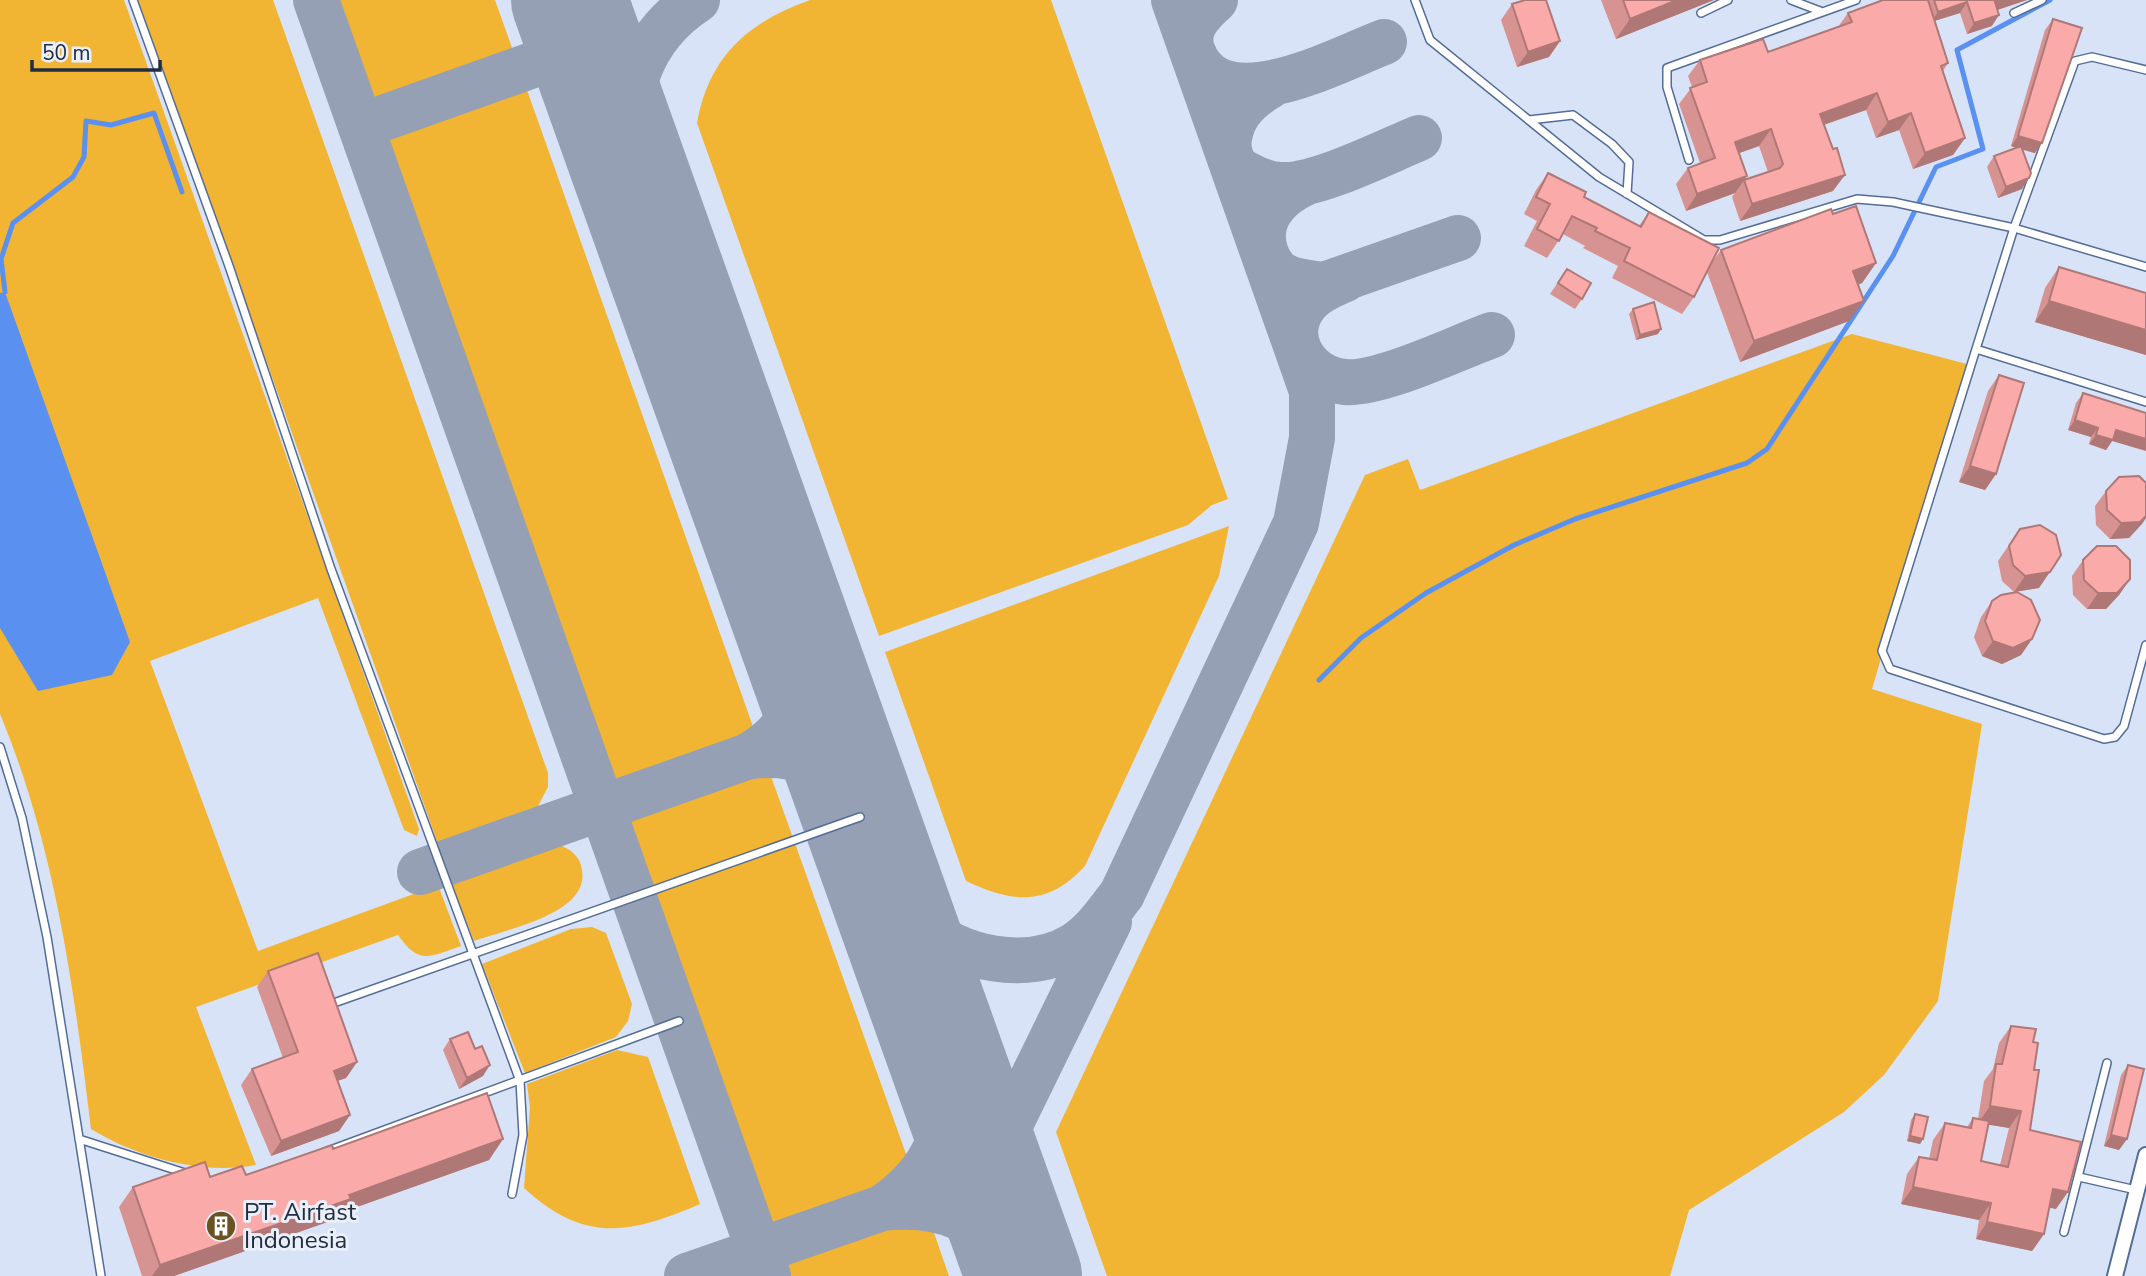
<svg xmlns="http://www.w3.org/2000/svg" width="2146" height="1276" font-family="'Nunito Sans',sans-serif">
<style>
.green{fill:#f2b433}
.water{fill:#5a91f1}
.lines{fill:none;stroke-linecap:round;stroke-linejoin:round}
.stream{stroke:#5a91f1;stroke-width:5}
.taxiway{stroke:#95a0b4;stroke-width:46}
.runway{stroke:#95a0b4;stroke-width:116}
.service-casing{stroke:#546d96;stroke-width:10}
.minor-casing{stroke:#546d96;stroke-width:18}
.service{stroke:#fff;stroke-width:7}
.minor{stroke:#fff;stroke-width:14}
.wall{fill:#d79391;fill-rule:evenodd}
.shaded-wall{fill:#af7876}
.building{fill:#faaba9;stroke:#af7876;stroke-width:2}
.labels{text-anchor:middle;stroke-width:6;stroke-linejoin:round;paint-order:stroke}
.poi-label{font-size:24px;fill:#232d40;stroke:#eaf0fa;text-anchor:start}
</style>
<rect width="100%" height="100%" fill="#d8e3f7"/>
<path class="green" d="M0 0H124L419 829 417 836 404 830 318 598 150 661 258 951 438 885 461 946C429 957 419 965 398 935L196 1007 256 1165C201 1175 139 1158 91 1129 74 988 55 846 0 714Z
M138 0H273L548 773V787L537 808 438 844Z
M316 0H495L761 749 749 756 763 754 915 1179 908 1191 883 1207H925L949 1276H768Z
M810 0H1051L1228 499 1212 505 1188 525 879 636 697 123C709 56 748 22 810 0Z
M1852 334 1967 364 1872 689 1982 724 1938 1001 1884 1075 1844 1112 1689 1210 1670 1276H1107L1056 1132 1365 475 1408 459 1420 490Z
M1229 526 1219 576 1085 866C1047 907 1013 903 966 881L885 652Z
M558 845C570 848 580 856 582 870 590 914 506 929 474 941L452 885Z
M592 927 606 933 632 1004 628 1021 616 1037 525 1073 482 964 571 929Z
M617 1050 648 1057 700 1204C630 1234 585 1244 524 1188L530 1107 527 1084Z"/>
<path class="water" d="M5 292 130 642 112 675 38 691 0 628V293Z"/>
<g class="lines">
<path class="stream" d="M5 292 1 259 13 223 73 177 84 157 86 121 111 125 154 113 182 192
M1319 680 1361 638 1426 593 1514 545 1575 519 1747 463 1767 449 1893 256 1936 167 1983 149 1957 50 2050 0"/>
<path class="taxiway" d="M316 0 768 1276
M1215 0C1200 13 1185 29 1192 50 1218 126 1336 60 1384 42
M1271 85C1249 98 1233 112 1229 138 1227 152 1232 168 1246 174 1257 180 1269 185 1282 185 1316 187 1385 152 1419 138
M361 126 586 46
M627 163C625 96 637 39 697 0
M1307 182C1277 195 1254 220 1266 254 1269 262 1275 271 1282 275 1294 283 1311 283 1324 285L1458 238
M1345 279C1332 285 1318 290 1308 301 1279 333 1303 378 1345 382 1380 385 1456 348 1492 335
M805 662C801 706 786 736 746 757 794 749 829 764 856 805
M874 856C888 879 900 904 919 923 957 959 1028 974 1075 945 1095 932 1108 912 1122 894L1296 523 1312 438V391L1174 0
M420 872 746 757
M948 1061C951 1127 938 1170 882 1208 946 1201 987 1221 1022 1276
M1000 1207 1001 1143 1109 922
M687 1276 882 1208"/>
<path class="runway" d="M569 0 1024 1276"/>
<g class="service-casing">
<path id="service" d="M133 0 229 266 331 569 520 1081 523 1135 512 1194
M1415 0 1430 40 1599 177 1704 240H1720L1857 199 1893 202 2014 228 2146 267
M1791 0 1820 11
M1701 13 1728 0
M2014 13 2042 0
M2146 70 2092 57 2075 61 2014 228 1976 349 2146 402
M1529 120 1573 115 1612 144 1629 162 1627 194
M1689 160 1667 87V68L1856 0
M1976 349 1882 651 1890 669 2104 739 2115 737 2124 726 2146 645
M0 747 22 818 47 937 101 1276
M331 1004 860 817
M79 1139 185 1173
M325 1152 679 1021
M2079 1177 2136 1190
M2064 1232 2107 1063"/>
</g>
<g class="minor-casing">
<path id="minor" d="M2115 1276 2146 1155"/>
</g>
<use href="#service" class="service"/>
<use href="#minor" class="minor"/>
</g>
<path class="wall" d="M1601 0H1714L1616 39Z
M1883 0H2027L1997 10 1992 26 1967 34 1960 13 1934 21 1948 63 1943 71 1965 138 1953 155 1913 169 1899 130 1876 138 1866 110 1824 125 1833 191 1740 221 1732 197 1735 193 1686 211 1676 184 1688 168 1700 163 1679 104 1692 87 1688 76 1700 60 1768 52 1838 27 1848 13ZM1759 146 1768 172 1745 180 1747 176 1739 153Z
M1512 4 1560 41 1549 57 1517 67 1501 20Z
M2053 19 2035 153 2023 150 2022 189 1998 198 1987 167 1994 156 2016 148 2011 146 2045 30Z
M1548 173 1584 197 1639 226 1649 212 1710 265 1721 250 1833 214 1876 263 1862 283 1858 285 1849 321 1740 362 1707 272 1694 297 1682 314 1612 278 1618 266 1583 248 1585 246 1563 234 1547 258 1524 246 1537 221 1524 214 1536 190Z
M2059 267 2146 293V355L2035 322 2045 288Z
M1567 269 1582 299 1575 309 1550 294Z
M1633 309 1658 334 1636 340 1629 314Z
M1999 375 1996 474 1985 490 1959 482 1988 391Z
M2083 393 2112 441 2106 450 2089 444 2091 437 2068 430 2076 403Z
M2146 483V518L2129 538 2110 539 2096 525 2095 506 2106 491Z
M2020 529 2039 588 2014 592 2002 581 1998 561Z
M2083 560 2130 579 2119 595 2106 609H2087L2073 595 2072 576Z
M1992 601 2032 639 2021 655 2002 664 1982 656 1974 637 1981 617Z
M268 971 357 1062 346 1078 337 1081 350 1115 339 1131 271 1156 241 1085 252 1069 283 1058 257 987Z
M2011 1026 2033 1042 2034 1070 2030 1130 2056 1209 2049 1207 2044 1234 2032 1251 1976 1239 1979 1220 1901 1204 1907 1174 1919 1157 1929 1159 1933 1140 1945 1123 1967 1127 1973 1118 1978 1119 1984 1081 1993 1069 1999 1043ZM1988 1124 2009 1128 2000 1165 1981 1161Z
M450 1039 483 1076 459 1089 443 1050Z
M2128 1065 2127 1139 2119 1150 2104 1146 2121 1075Z
M1915 1114 1923 1139 1920 1144 1907 1141 1911 1120Z
M503 1139 489 1160 340 1213 336 1219 174 1276H142L119 1207 133 1187 210 1177 246 1175 333 1149Z"/>
<path class="shaded-wall" d="M1677 0H1714L1616 39 1630 19Z
M2002 0H2027L1988 13 1995 2Z
M1967 2 1960 13 1931 22 1938 12Z
M1999 15 1992 26 1967 34 1974 23Z
M1560 41 1549 57 1517 67 1528 52Z
M1877 93 1866 110 1808 130 1820 114Z
M1911 113 1899 130 1876 138 1888 122Z
M1771 129 1759 146 1723 159 1735 142Z
M2018 136 2042 143 2035 153 2011 146Z
M1965 138 1953 155 1913 169 1925 153Z
M1845 175 1833 191 1740 221 1752 204Z
M1747 176 1735 193 1686 211 1697 194Z
M2029 178 2022 189 1998 198 2006 187Z
M1876 263 1862 283 1838 292 1853 271Z
M1864 301 1849 321 1740 362 1754 341Z
M2049 301 2146 330V355L2035 322Z
M1661 329 1658 334 1636 340 1640 335Z
M2075 420 2098 428 2091 437 2068 430Z
M2116 430 2146 439V451L2112 441 2106 450 2089 444 2096 435Z
M1970 466 1996 474 1985 490 1959 482Z
M2146 516V518L2142 524 2129 538 2110 539 2121 523Z
M2050 572 2039 588 2014 592 2025 576Z
M2130 579 2119 595 2106 609H2087L2098 593Z
M2032 639 2021 655 2002 664 1982 656 1993 641Z
M357 1062 346 1078 323 1086 334 1071Z
M490 1065 483 1076 459 1089 467 1078Z
M1990 1106 2021 1111 2009 1128 1978 1123Z
M350 1115 339 1131 271 1156 281 1141Z
M2111 1135 2127 1139 2119 1150 2104 1146Z
M1910 1136 1923 1139 1920 1144 1907 1141Z
M503 1139 489 1160 340 1213 336 1219 174 1276H152L160 1265 349 1195Z
M1913 1187 1991 1203 1979 1220 1901 1204Z
M2053 1189 2068 1192 2056 1209 2041 1206Z
M1987 1222 2044 1234 2032 1251 1976 1239Z"/>
<path class="building" d="M1525 0H1546L1560 41 1528 52 1512 4Z
M1623 0H1677L1630 19Z
M1883 0H1928L1948 63 1941 66 1965 138 1925 153 1911 113 1888 122 1877 93 1820 114 1833 149 1837 148 1845 175 1752 204 1744 180 1780 168 1783 164 1771 129 1735 142 1747 176 1697 194 1688 168 1715 158 1690 88 1707 82 1700 60 1763 39 1768 52 1852 22 1848 13Z
M1934 0H2002L1995 2 1999 15 1974 23 1967 2 1938 12Z
M2053 19 2082 28 2042 143 2018 136Z
M2021 146 2031 173 2029 178 2006 187 1994 156Z
M1548 173 1586 192 1584 197 1641 227 1649 212 1719 248 1694 297 1624 261 1630 248 1595 231 1597 228 1572 216 1559 241 1537 229 1550 204 1536 197Z
M1856 206 1876 263 1853 271 1864 301 1754 341 1721 250 1831 209 1833 214Z
M2059 267 2146 293V330L2049 301Z
M1567 269 1591 283 1582 299 1558 283Z
M1654 302 1661 329 1640 335 1633 309Z
M1999 375 2024 383 1996 474 1970 466Z
M2083 393 2146 413V439L2116 430 2113 440 2096 435 2098 428 2075 420Z
M2139 476 2146 483V516L2140 522 2121 523 2107 510 2106 491 2119 477Z
M2040 525 2056 535 2061 555 2050 572 2025 576 2013 565 2009 546 2020 529Z
M2097 546H2116L2130 560V579L2117 593H2098L2084 580 2083 560Z
M2017 592 2031 600 2040 620 2032 639 2013 648 1993 641 1985 621 1992 601 2001 595Z
M318 953 357 1062 334 1071 350 1115 281 1141 252 1069 298 1052 268 971Z
M2011 1026 2036 1029 2033 1042 2038 1043 2034 1070H2039L2030 1130 2081 1142 2068 1192 2053 1189 2044 1234 1987 1222 1991 1203 1913 1187 1919 1157 1937 1160 1945 1123 1971 1128 1973 1118 1989 1121 1981 1161 2008 1167 2021 1111 1990 1106 1996 1064H2002Z
M468 1032 475 1049 482 1046 490 1065 467 1078 450 1039Z
M2128 1065 2144 1069 2127 1139 2111 1135Z
M487 1093 503 1139 349 1195 351 1199 160 1265 133 1187 205 1162 210 1177 242 1166 246 1175 332 1145 333 1149Z
M1915 1114 1928 1117 1923 1139 1910 1136Z"/>
<defs>
<g id="building-disc" transform="scale(1.575)"><circle r="9.5" fill="#6b5223" stroke="#eaf0fa"/><path d="M-4-6H4V6H1V3H-1V6H-4ZM-2.5-4.3h1.7v1.8h-1.7ZM.8-4.3h1.7v1.8H.8ZM-2.5-1h1.7V.8h-1.7ZM.8-1h1.7V.8H.8Z" fill="#fff"/></g>
</defs>
<g fill-rule="evenodd">
<use href="#building-disc" x="221" y="1226"/>
</g>
<g class="labels">
<g class="poi-label">
<text x="244" y="1220">PT. Airfast<tspan x="244" dy="28">Indonesia</tspan></text>
</g>
</g>
<path d="M32 60v10h128v-10" fill="none" stroke="#232d40" stroke-width="3.5"/>
<text x="42" y="60" font-size="21" fill="#232d40" stroke="#eaf0fa" stroke-width="5" paint-order="stroke">50 m</text>
</svg>
